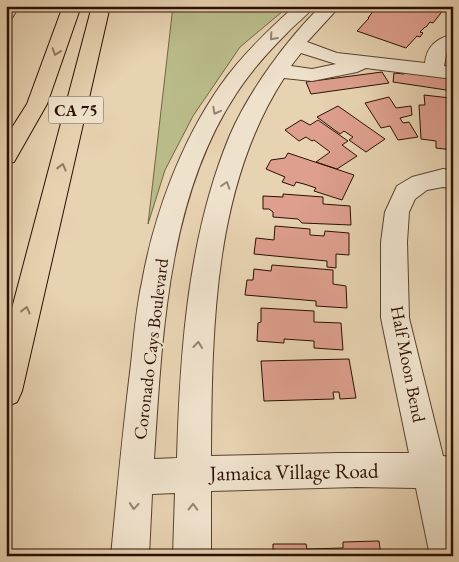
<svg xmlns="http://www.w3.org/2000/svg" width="459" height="562" font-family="'EB Garamond',serif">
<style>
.green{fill:#b9bb89;stroke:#726546}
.building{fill:#de9f8e;stroke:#2b0f02}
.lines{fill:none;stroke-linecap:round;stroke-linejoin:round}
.minor-casing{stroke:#5a402e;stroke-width:2}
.highway-casing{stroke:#2b0f02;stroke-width:2}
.minor{fill:#efe2cc;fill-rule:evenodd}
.highway{fill:#e7d2b1;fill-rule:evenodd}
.oneway{stroke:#978371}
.oneway2{stroke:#927a62}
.labels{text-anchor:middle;stroke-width:4;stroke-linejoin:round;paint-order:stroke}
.shield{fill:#efe2cc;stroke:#664e3f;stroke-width:1}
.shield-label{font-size:16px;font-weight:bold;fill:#2b0f02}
.street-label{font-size:18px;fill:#2b0f02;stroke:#efe2cc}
.near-street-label{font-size:21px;fill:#2b0f02;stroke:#efe2cc}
</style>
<rect width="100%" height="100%" fill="#e7d2b1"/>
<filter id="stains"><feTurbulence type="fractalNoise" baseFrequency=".004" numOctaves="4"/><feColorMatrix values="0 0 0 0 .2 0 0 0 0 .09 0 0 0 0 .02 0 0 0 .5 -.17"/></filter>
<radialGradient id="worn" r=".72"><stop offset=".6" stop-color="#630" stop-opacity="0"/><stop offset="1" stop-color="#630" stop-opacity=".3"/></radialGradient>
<path class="green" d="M173 6H289L240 47 193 116 165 170 148 224Z"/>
<path class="building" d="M377 6H443L442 8 444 9 433 23 430 22 426 27H425L420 32 423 33 420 37 417 36 406 48 357 31 369 18H368Z
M405 71 453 78V91L393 82 394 73 404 74Z
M382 72 389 83 311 94 306 82Z
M424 95 450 98 453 100V114L449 113V117H452L453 120V150L436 148V141L421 139 419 105H425Z
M389 97 396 108 411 106 412 115 400 118 403 123 409 122 418 137 398 140 390 126 381 128 365 103Z
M338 106 385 139 366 152 349 140 353 137 344 131 340 134 317 117Z
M301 120 310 125 318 120 348 141 342 145 357 156 337 169 316 162 330 152 314 140 312 141 306 137 299 141 285 130Z
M288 153 354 175 342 200 314 191 316 188 304 184 296 182 294 186 282 182 285 177 266 169 271 160 285 158Z
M283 194 323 197V204L350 206 351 225 302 223 298 219 273 217V212L269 209H263V196L283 197Z
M275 226 310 229V235L324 236 325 231 349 233V255L336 254V268L327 267V261L254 254 256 238 274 240Z
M272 265 333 270V284L346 286 347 308 316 306V301L245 295 247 280H253L254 269 271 271Z
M261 308 314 311V322L341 323 343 350 314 348V341L284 339V343L257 341 258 323 261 322Z
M349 359 356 398 340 399 339 392H333L334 399 264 401 261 361Z
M379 541 381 556H273V544H306L307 549 343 548V542Z"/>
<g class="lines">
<g class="minor-casing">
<path id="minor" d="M6 6H19L12 18 6 19Z
M295 6H314C307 16 295 24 287 33 268 52 250 72 236 94 167 199 162 338 154 459L177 458C180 350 188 236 230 135 249 91 287 39 321 6H340L307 42 337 53 425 63C427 46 436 39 453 34V46L447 51 444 66 453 67V79L366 68 357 72 312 81 284 78C214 186 212 325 211 450V456L338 453H409L381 318V242L385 212 397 186 412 177 443 169 453 170V188L443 187 427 190 415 199 409 212 407 242 409 318 443 456 453 457V556H430L416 488 357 487 211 491V556H173L175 493 152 494 149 556H111C117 492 123 428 131 364 134 337 136 309 142 282 154 215 181 142 220 86 241 56 267 31 295 6ZM301 53 336 64 312 69 291 66Z"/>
</g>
<g class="highway-casing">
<path id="highway" d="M63 6H81L47 104 14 162 6 164V137L27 104Z
M92 6H110L22 391 17 402 6 407V331Z"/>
</g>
<use href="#minor" class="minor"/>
<use href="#highway" class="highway"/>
</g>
<defs><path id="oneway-chevron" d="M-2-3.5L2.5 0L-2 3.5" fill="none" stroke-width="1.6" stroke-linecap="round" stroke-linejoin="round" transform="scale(1.25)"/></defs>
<g class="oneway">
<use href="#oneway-chevron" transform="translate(273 37) rotate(132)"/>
<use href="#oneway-chevron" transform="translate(216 111) rotate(118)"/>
<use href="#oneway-chevron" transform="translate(226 185) rotate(-72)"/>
<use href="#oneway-chevron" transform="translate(198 345) rotate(-84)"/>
<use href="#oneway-chevron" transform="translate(134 506) rotate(95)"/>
<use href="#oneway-chevron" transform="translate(193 507) rotate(-89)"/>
</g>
<g class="oneway2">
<use href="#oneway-chevron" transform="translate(56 52) rotate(109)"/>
<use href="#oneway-chevron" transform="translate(62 167) rotate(-76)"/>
<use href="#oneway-chevron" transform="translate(26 310) rotate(-76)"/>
</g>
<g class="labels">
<rect class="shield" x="48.5" y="96.5" width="55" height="27" rx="4"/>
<g class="shield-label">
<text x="76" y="116">CA 75</text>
</g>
<g class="street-label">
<text transform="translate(151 349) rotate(-83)" y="6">Coronado Cays Boulevard</text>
<text transform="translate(408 364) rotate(79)" y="6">Half Moon Bend</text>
</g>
<g class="near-street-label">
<text transform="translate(294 472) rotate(-1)" y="7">Jamaica Village Road</text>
</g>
</g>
<rect width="459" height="562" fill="none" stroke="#e7d2b1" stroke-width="25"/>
<rect x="8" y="8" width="444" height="547" fill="none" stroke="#2b0f02" stroke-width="2.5"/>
<rect x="12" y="12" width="434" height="537" fill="none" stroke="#2b0f02"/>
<rect width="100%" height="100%" filter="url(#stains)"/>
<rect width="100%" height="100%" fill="url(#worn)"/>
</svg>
